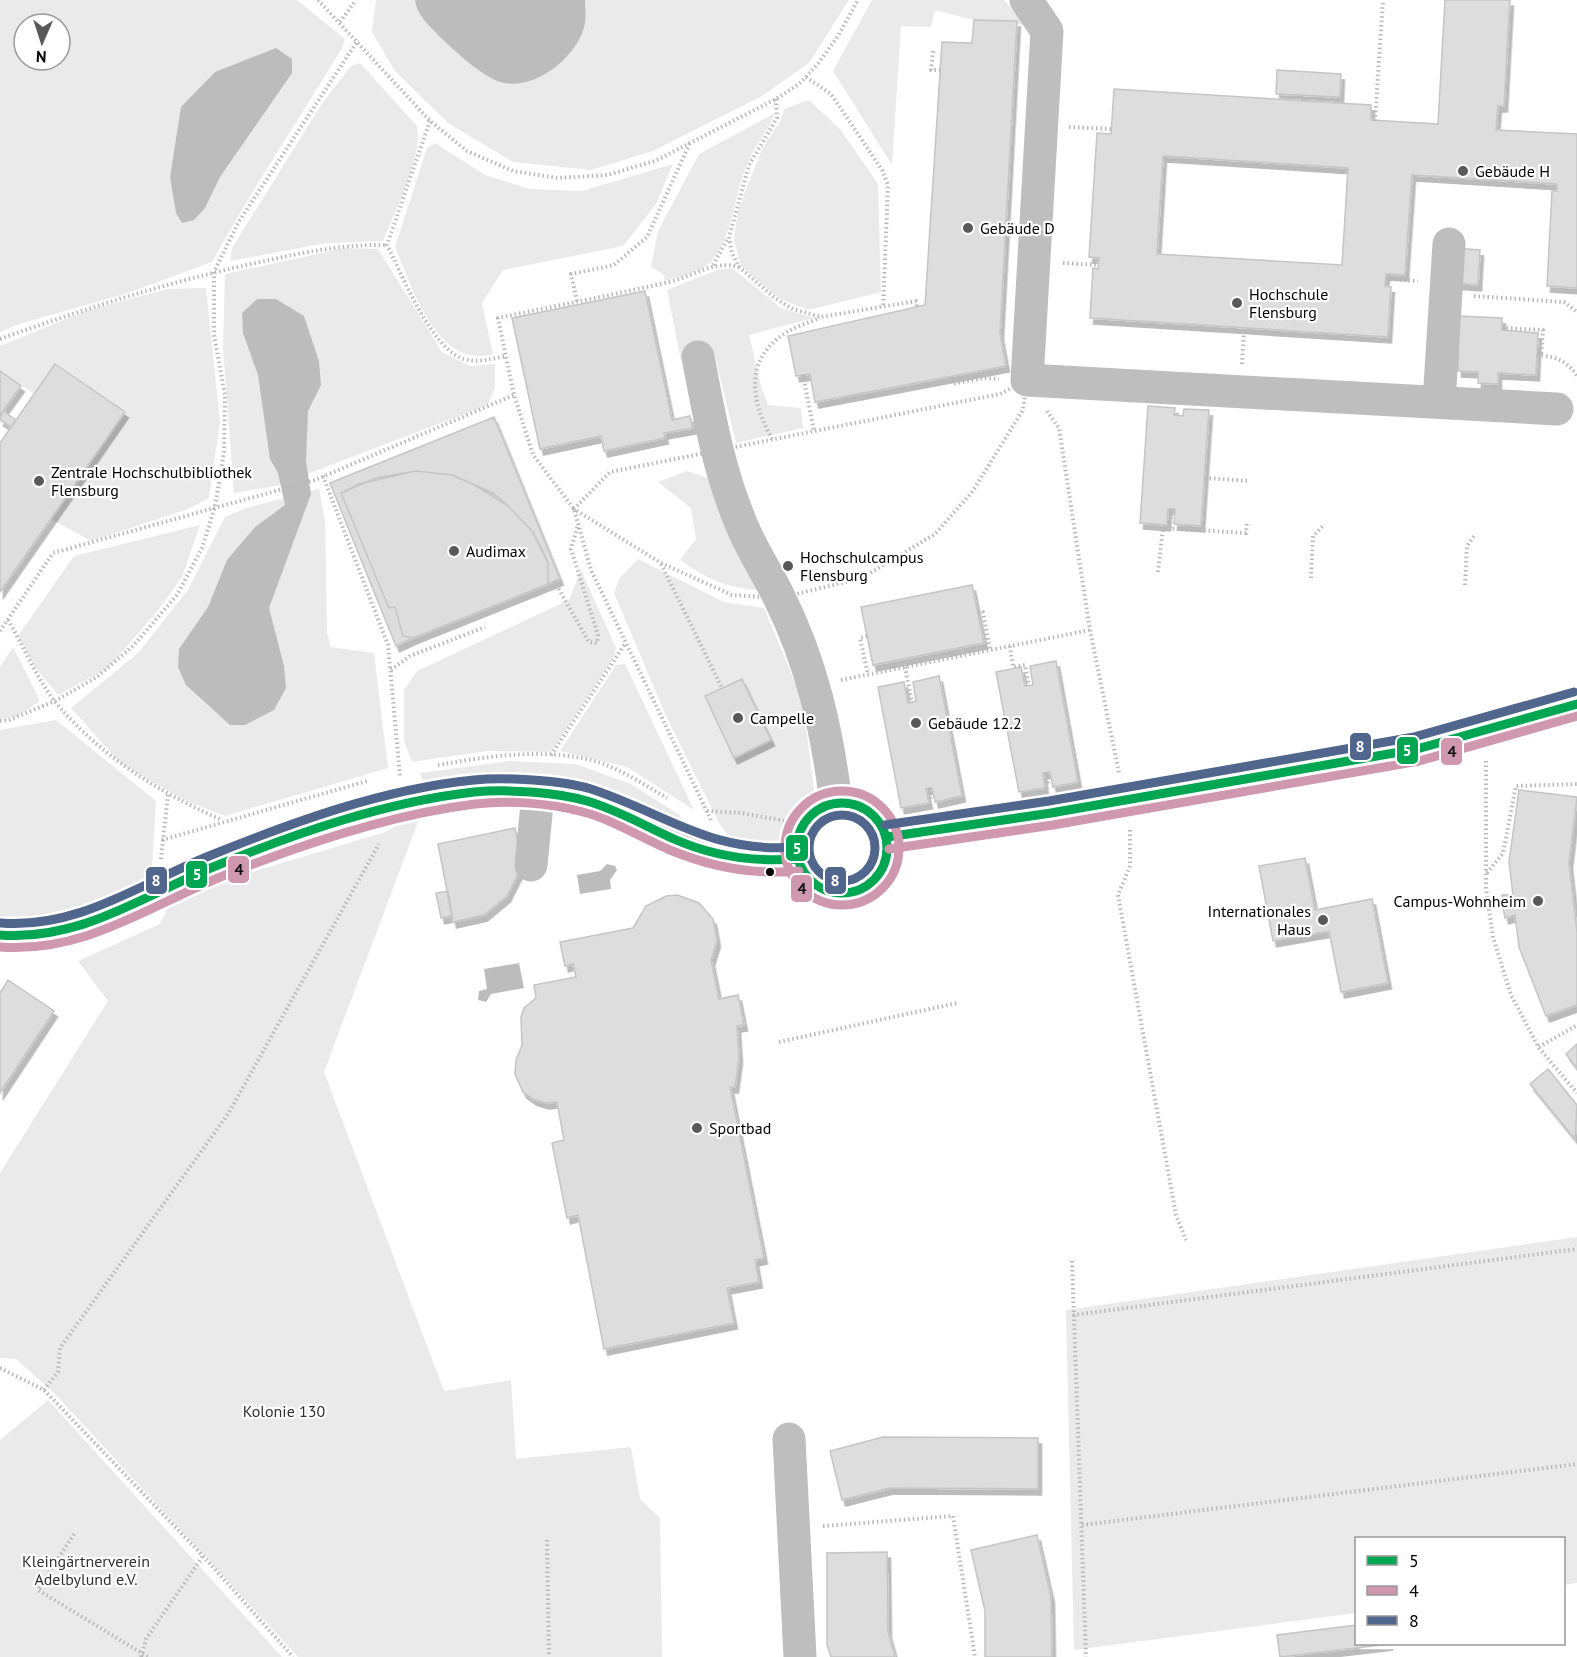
<svg xmlns="http://www.w3.org/2000/svg" width="1577" height="1657" font-family="'PT Sans',sans-serif">
<style>
.green{fill:#eaeaea;fill-rule:evenodd}
.water{fill:#bcbcbc}
.building{fill:#ddd;stroke:#c5c5c5;stroke-width:1.5;fill-rule:evenodd;filter:url(#shadow)}
.lines{fill:none;stroke-linecap:round;stroke-linejoin:round}
.path{stroke:#b8b8b8;stroke-width:4;stroke-dasharray:1.5 3;stroke-linecap:butt}
.minor{stroke:#bebebe;stroke-width:33}
.bus-1-casing{stroke:#fff;stroke-width:14}
.bus-2-casing{stroke:#fff;stroke-width:14}
.bus-3-casing{stroke:#fff;stroke-width:14}
.bus-1{stroke:#00a651;stroke-width:9}
.bus-2{stroke:#cf98af;stroke-width:9}
.bus-3{stroke:#51668d;stroke-width:9}
.poi-dot{fill:#595959;stroke:#fff;stroke-width:2}
.bus-dot{fill:#000;stroke:#fff;stroke-width:2}
.labels{text-anchor:middle;stroke-width:4.5;stroke-linejoin:round;paint-order:stroke}
.poi-label{font-size:16px;fill:#000;stroke:#fff;text-anchor:start}
.park-label{font-size:16px;fill:#303030;stroke:#fff}
.line-badge{stroke:#fff;stroke-width:2}
.badge-label{font-size:16px;text-anchor:middle;font-weight:bold;fill:#fff}
.pale-badge-label{font-size:16px;text-anchor:middle;font-weight:bold;fill:#111}
</style>
<defs>
<filter id="shadow"><feDropShadow dx="3.5" dy="6" stdDeviation="0" flood-color="#0004"/></filter>
</defs>
<rect width="100%" height="100%" fill="#fff"/>
<path class="green" d="M0 0H297L345 39 342 48C299 119 252 189 212 262L128 293 19 324 0 332ZM24 24H60V60H24Z
M376 0H849L809 63 762 96 653 151 591 170 513 162 448 123 395 71 372 32Z
M872 0H1004L1025 25 974 20 935 10 931 27 901 26 892 165 833 71Z
M360 63 417 126C423 157 395 211 383 241L327 243 230 261 232 248 321 105 351 66Z
M809 100 840 129 878 184 881 292 808 310 778 298 741 266 734 240 738 210 762 149 781 120 784 109Z
M775 113C769 130 757 142 750 158 735 187 734 233 714 258 702 273 682 276 665 281L663 274 651 267 658 231 699 154Z
M435 143 485 175 530 189 582 191 673 164 656 204 623 246 503 270 482 303 493 354C437 370 412 287 395 247L427 148Z
M344 248 378 249 442 352 471 366 495 364V387L488 405 276 486 234 493 223 348 225 274Z
M732 268 781 308 814 318 749 335 761 386 768 405 801 408 803 428 736 443 714 352 681 361 667 290 717 270Z
M206 288 220 422 209 498 188 509 91 541 51 519 125 412 55 364 34 394 0 371V346L85 311 167 289Z
M687 471 716 481 757 590C724 587 707 579 680 560L696 539 691 508 658 482Z
M319 489 325 521 327 633 331 647 374 653 388 768 225 816 188 802 121 764 71 708 138 653 188 590 225 517 246 508Z
M200 525 182 577 159 609 108 668 58 695 35 667 18 636 74 556Z
M638 559 724 602 764 608 802 699 815 796 809 806 788 823 779 842 756 851 736 846 719 823 666 716 614 593 619 579Z
M581 570 616 648 613 659 551 752 487 751 412 762 404 741V690L417 671 569 600Z
M13 647 40 701 17 717 0 719V667Z
M625 664 694 810 627 767 560 751 616 665Z
M56 720 156 801 151 883 58 920 0 924V730Z
M510 761 575 764 631 784 681 816 675 821 646 806 642 814 425 787 420 773Z
M422 811 324 1072 444 1391 511 1380 516 1459 631 1447 640 1499 660 1518 662 1657H298L55 1394 16 1359 0 1358V1173L108 1001 78 961 160 924 173 896 385 832Z
M1577 1237V1583L1564 1585V1538H1356V1613L1074 1650 1066 1310Z
M48 1400 282 1657H0V1440Z"/>
<path class="water" d="M415 0H585C585 7 586 16 585 23 579 58 529 96 495 80 475 70 456 52 440 37 430 26 417 16 415 0Z
M276 48 292 59V73L220 177 205 208 194 220 182 223 176 213 170 177 181 107 215 72Z
M257 299H276L304 316 319 361 321 385 308 411 306 461 311 494 269 608 284 666 286 688 274 710 245 725H230L186 685 178 667 179 649 208 607 227 560 255 527 285 505 278 473 270 459 258 375 243 333 242 313Z
M607 864 615 866 617 870 610 880 611 889 580 894 577 875 600 871Z
M519 963 524 988 491 994 486 1002 478 1000 479 991 487 989 484 969Z"/>
<path class="building" d="M1445 0H1510L1504 106H1498L1496 130 1577 134V288L1547 286 1552 191H1557V184L1412 175 1405 275 1386 274 1385 286 1391 287 1388 337 1090 318 1093 268 1098 269 1099 258 1089 257 1097 133 1111 134 1114 89 1371 105V120L1438 124ZM1163 156 1348 168 1342 265 1157 254Z
M974 20 1017 21 1000 334 1006 366 815 402 810 374 796 376 788 336 925 305 942 42 972 43Z
M1277 70 1341 74 1340 97 1276 94Z
M1454 248 1480 250 1478 285 1451 283Z
M645 291 672 420 690 416 693 428 664 433 665 438 604 451 601 436 540 449 512 318Z
M1459 316 1502 318V330L1538 333 1536 375 1498 373V384L1478 383V372L1458 371Z
M55 364 125 412 0 592V443Z
M0 371 21 386 0 415Z
M1148 406 1175 408 1174 415 1183 416 1184 409 1209 410 1201 526 1174 524 1175 509H1168L1167 525 1140 523Z
M3 411 16 420 11 427 0 420Z
M494 417 560 579 548 584V563L532 531 507 505 473 484 452 475 416 471 359 484 341 493 389 608 395 607 403 636 413 638 396 646 330 483Z
M416 471 452 475 493 493 507 505 532 531 541 547 548 563V584L413 638 403 636 395 607 389 608 341 493 376 478Z
M972 585 984 643 873 665 861 607Z
M1056 661 1078 782 1053 787 1050 772 1043 773 1045 788 1019 792 996 672 1021 667 1025 686 1033 685 1030 666Z
M939 676 962 796 935 802 932 788H929L926 789 929 803 901 808 878 687 904 682 908 703 916 701 913 682Z
M742 679 771 740 734 758 705 696Z
M1519 790 1577 797 1569 863 1577 932V1005L1546 1016 1519 947 1515 915 1505 918 1503 907 1502 895H1513L1509 862Z
M515 828 521 856 520 870 507 896 484 915 453 922 438 844Z
M1305 858 1315 910 1372 899 1388 983 1341 992 1329 931 1273 941 1259 866Z
M448 891 452 916 441 918 436 893Z
M677 895 699 903 713 919 717 941 711 960 719 999 738 995 744 1025 737 1026 739 1058 735 1087H730L764 1258 755 1260 759 1282 727 1288 734 1323 604 1349 578 1215 567 1218 552 1143 564 1140 557 1102 545 1103 533 1099 523 1092 515 1074 516 1060 522 1045 521 1017 524 1008 536 998 534 985 576 977 573 964 565 966 560 942 633 928 646 906 666 896Z
M8 980 54 1011 0 1093V993Z
M1577 1044V1068L1566 1054Z
M1548 1069 1577 1105 1575 1139 1530 1084Z
M883 1437 1038 1438V1489L890 1488 842 1500 830 1451Z
M1037 1535 1051 1597 1052 1657H985V1611L971 1550Z
M887 1552 888 1632 895 1657H831L827 1645V1553Z
M1356 1625V1644H1390L1280 1657 1277 1635Z"/>
<g class="lines">
<path class="path" d="M318 0 430 121 467 151 513 171 558 178 607 175 655 161 776 99 799 84 817 65 838 36 858 0
M340 22 356 0
M933 51 931 70H940
M806 77 831 94 882 170 888 185 883 308
M776 99 777 118 749 165 729 237 732 253 739 267 776 299 793 309 821 317 916 301 917 307
M430 121 387 245C402 274 431 349 464 359 478 363 491 359 505 356
M1375 121 1383 0
M1069 127 1111 129
M1063 263 1099 265
M713 265 728 238
M1386 279 1418 281
M1474 296 1564 302 1577 312
M577 301 571 274 614 265 647 237 690 143
M1504 330V328L1543 330 1541 355
M0 339C84 309 168 282 256 263 300 253 341 244 387 245
M1537 355C1554 356 1568 361 1577 376
M1242 364 1244 331
M803 375 814 431
M951 377 952 384 984 378 999 379
M1027 380 1023 410 972 492 935 534 862 578 780 598 732 595 661 563 574 509 610 472 1000 394Z
M1047 411 1059 428 1090 630 1119 773
M772 439C755 408 743 369 775 341 787 329 805 324 820 318
M323 476 388 645 400 776
M1205 478 1250 481
M1170 528 1171 509
M661 564 722 688
M1158 572 1163 528 1246 533 1247 521
M1311 578 1313 536 1323 526
M554 581 589 642 597 643 598 635 571 549 578 525
M1465 585 1467 546 1474 536
M978 612H983L990 650
M8 620C23 645 38 681 56 703 102 757 158 792 222 820
M0 631 53 553 315 480 514 395
M867 636 860 638 868 675
M1010 646 1013 667 1025 665 1029 685
M905 667 912 702
M391 670 410 656 485 627
M841 680 1090 630
M0 721 9 720 55 701 97 677 133 646 177 595 202 548 215 507 224 452 225 395 214 335V272L238 223 358 40
M551 755 625 644
M1486 761V888L1493 937 1511 995 1539 1048 1577 1093
M438 765C489 756 547 747 598 762 622 770 645 785 667 798
M1046 773 1048 784
M929 788 931 801
M707 811 741 813 803 824
M711 820 591 570 574 509 533 455 514 395 498 318C555 306 612 295 669 282 694 276 713 260 739 267
M1130 830V866L1118 895 1176 1215 1186 1240
M162 840 367 781
M161 859 168 794
M1487 873 1503 853 1516 786 1577 784
M779 1042 957 1003
M1539 1047 1577 1025
M1072 1261 1086 1657
M1073 1315 1577 1249
M0 1368 44 1390 203 1556 293 1657
M44 1390 58 1372 60 1348 228 1114 379 844
M1082 1525 1577 1464
M823 1526 953 1516 975 1657
M74 1534 38 1590 148 1657
M547 1540 549 1657
M141 1657 146 1639 203 1556"/>
<path class="minor" d="M1026 0 1047 31 1027 380 1557 409
M698 357C709 415 719 473 743 528 753 552 768 574 779 597 812 663 827 730 836 803
M1439 402 1449 244
M797 848a45 45 0 1 1 90 0a45 45 0 1 1-90 0Z
M887 837 1051 813 1417 749 1577 704
M531 865 538 794
M0 935 26 937 79 928 211 868 274 843 406 803 476 792H524L585 800 627 815 675 839 714 853 774 861 798 859
M789 1439 800 1657"/>
<g class="bus-1-casing">
<path id="bus-1" d="M797 848a45 45 0 1 1 90 0a45 45 0 1 1-90 0Z
M887 837 1051 813 1417 749 1577 704
M0 935C80 941 141 897 213 867 296 833 385 802 474 792 506 789 556 792 587 801 618 810 645 826 674 839 712 856 756 862 798 859"/>
</g>
<g class="bus-2-casing">
<path id="bus-2" d="M785 848a57 57 0 1 1 114 0a57 57 0 1 1-114 0Z
M889 849 1053 825 1419 761 1577 716
M0 947C83 953 144 909 218 878 299 845 387 815 475 804 508 800 550 803 583 812 614 820 641 838 670 850 711 867 756 875 799 871"/>
</g>
<g class="bus-3-casing">
<path id="bus-3" d="M809 848a33 33 0 1 1 66 0a33 33 0 1 1-66 0Z
M885 825 1049 801 1414 737 1574 692
M1 923C78 929 140 884 209 856 293 822 383 789 474 780 504 777 562 780 591 789 667 814 711 854 797 847"/>
</g>
<use href="#bus-1" class="bus-1"/>
<use href="#bus-2" class="bus-2"/>
<use href="#bus-3" class="bus-3"/>
</g>
<g class="poi-dot">
<circle cx="1463" cy="171" r="6"/>
<circle cx="968" cy="228" r="6"/>
<circle cx="1237" cy="303" r="6"/>
<circle cx="39" cy="481" r="6"/>
<circle cx="454" cy="551" r="6"/>
<circle cx="788" cy="566" r="6"/>
<circle cx="738" cy="718" r="6"/>
<circle cx="916" cy="723" r="6"/>
<circle cx="1538" cy="901" r="6"/>
<circle cx="1323" cy="920" r="6"/>
<circle cx="697" cy="1128" r="6"/>
</g>
<circle class="bus-dot" cx="770" cy="872" r="5"/>
<g class="labels">
<g class="poi-label">
<text x="1475" y="177">Gebäude H</text>
<text x="980" y="234">Gebäude D</text>
<text x="1249" y="300">Hochschule<tspan x="1249" dy="18">Flensburg</tspan></text>
<text x="51" y="478">Zentrale Hochschulbibliothek<tspan x="51" dy="18">Flensburg</tspan></text>
<text x="466" y="557">Audimax</text>
<text x="800" y="563">Hochschulcampus<tspan x="800" dy="18">Flensburg</tspan></text>
<text x="750" y="724">Campelle</text>
<text x="928" y="729">Gebäude 12.2</text>
<text x="1526" y="907" text-anchor="end">Campus-Wohnheim</text>
<text x="1311" y="917" text-anchor="end">Internationales<tspan x="1311" dy="18">Haus</tspan></text>
<text x="709" y="1134">Sportbad</text>
</g>
<g class="park-label">
<text x="284" y="1417">Kolonie 130</text>
<text x="86" y="1567">Kleingärtnerverein<tspan x="86" dy="18">Adelbylund e.V.</tspan></text>
</g>
</g>
<g class="line-badge">
<rect x="1349" y="732" width="23" height="29" rx="6" fill="#51668d"/>
<rect x="1396" y="736" width="23" height="29" rx="6" fill="#00a651"/>
<rect x="1440" y="737" width="23" height="29" rx="6" fill="#cf98af"/>
<rect x="785" y="834" width="24" height="28" rx="6" fill="#00a651"/>
<rect x="227" y="855" width="23" height="29" rx="6" fill="#cf98af"/>
<rect x="185" y="860" width="23" height="29" rx="6" fill="#00a651"/>
<rect x="145" y="866" width="23" height="29" rx="6" fill="#51668d"/>
<rect x="824" y="866" width="23" height="29" rx="6" fill="#51668d"/>
<rect x="790" y="874" width="23" height="29" rx="6" fill="#cf98af"/>
</g>
<g class="badge-label">
<text x="1360" y="752">8</text>
<text x="1407" y="756">5</text>
<text x="797" y="854">5</text>
<text x="197" y="880">5</text>
<text x="156" y="886">8</text>
<text x="835" y="886">8</text>
</g>
<g class="pale-badge-label">
<text x="1452" y="757">4</text>
<text x="239" y="875">4</text>
<text x="802" y="894">4</text>
</g>
<rect x="1355" y="1537" width="210" height="108" fill="#ffffff" stroke="#999999" stroke-width="1.5"/>
<rect x="1367" y="1556" width="30" height="9" fill="#00a651" stroke="#999999" stroke-width="1.5"/>
<text x="1409" y="1567" font-size="18" fill="#000000">5</text>
<rect x="1367" y="1586" width="30" height="9" fill="#cf98af" stroke="#999999" stroke-width="1.5"/>
<text x="1409" y="1597" font-size="18" fill="#000000">4</text>
<rect x="1367" y="1616" width="30" height="9" fill="#51668d" stroke="#999999" stroke-width="1.5"/>
<text x="1409" y="1627" font-size="18" fill="#000000">8</text>
<g transform="translate(42 42) rotate(183)"><circle r="28" fill="#ffffff" stroke="#999999" stroke-width="1.5"/>
<path d="M0-4.5L10 22L0 15L-10 22Z" fill="#595959"/>
<text y="-9" font-size="16" font-weight="bold" text-anchor="middle" fill="#000000">N</text>
</g>
</svg>
